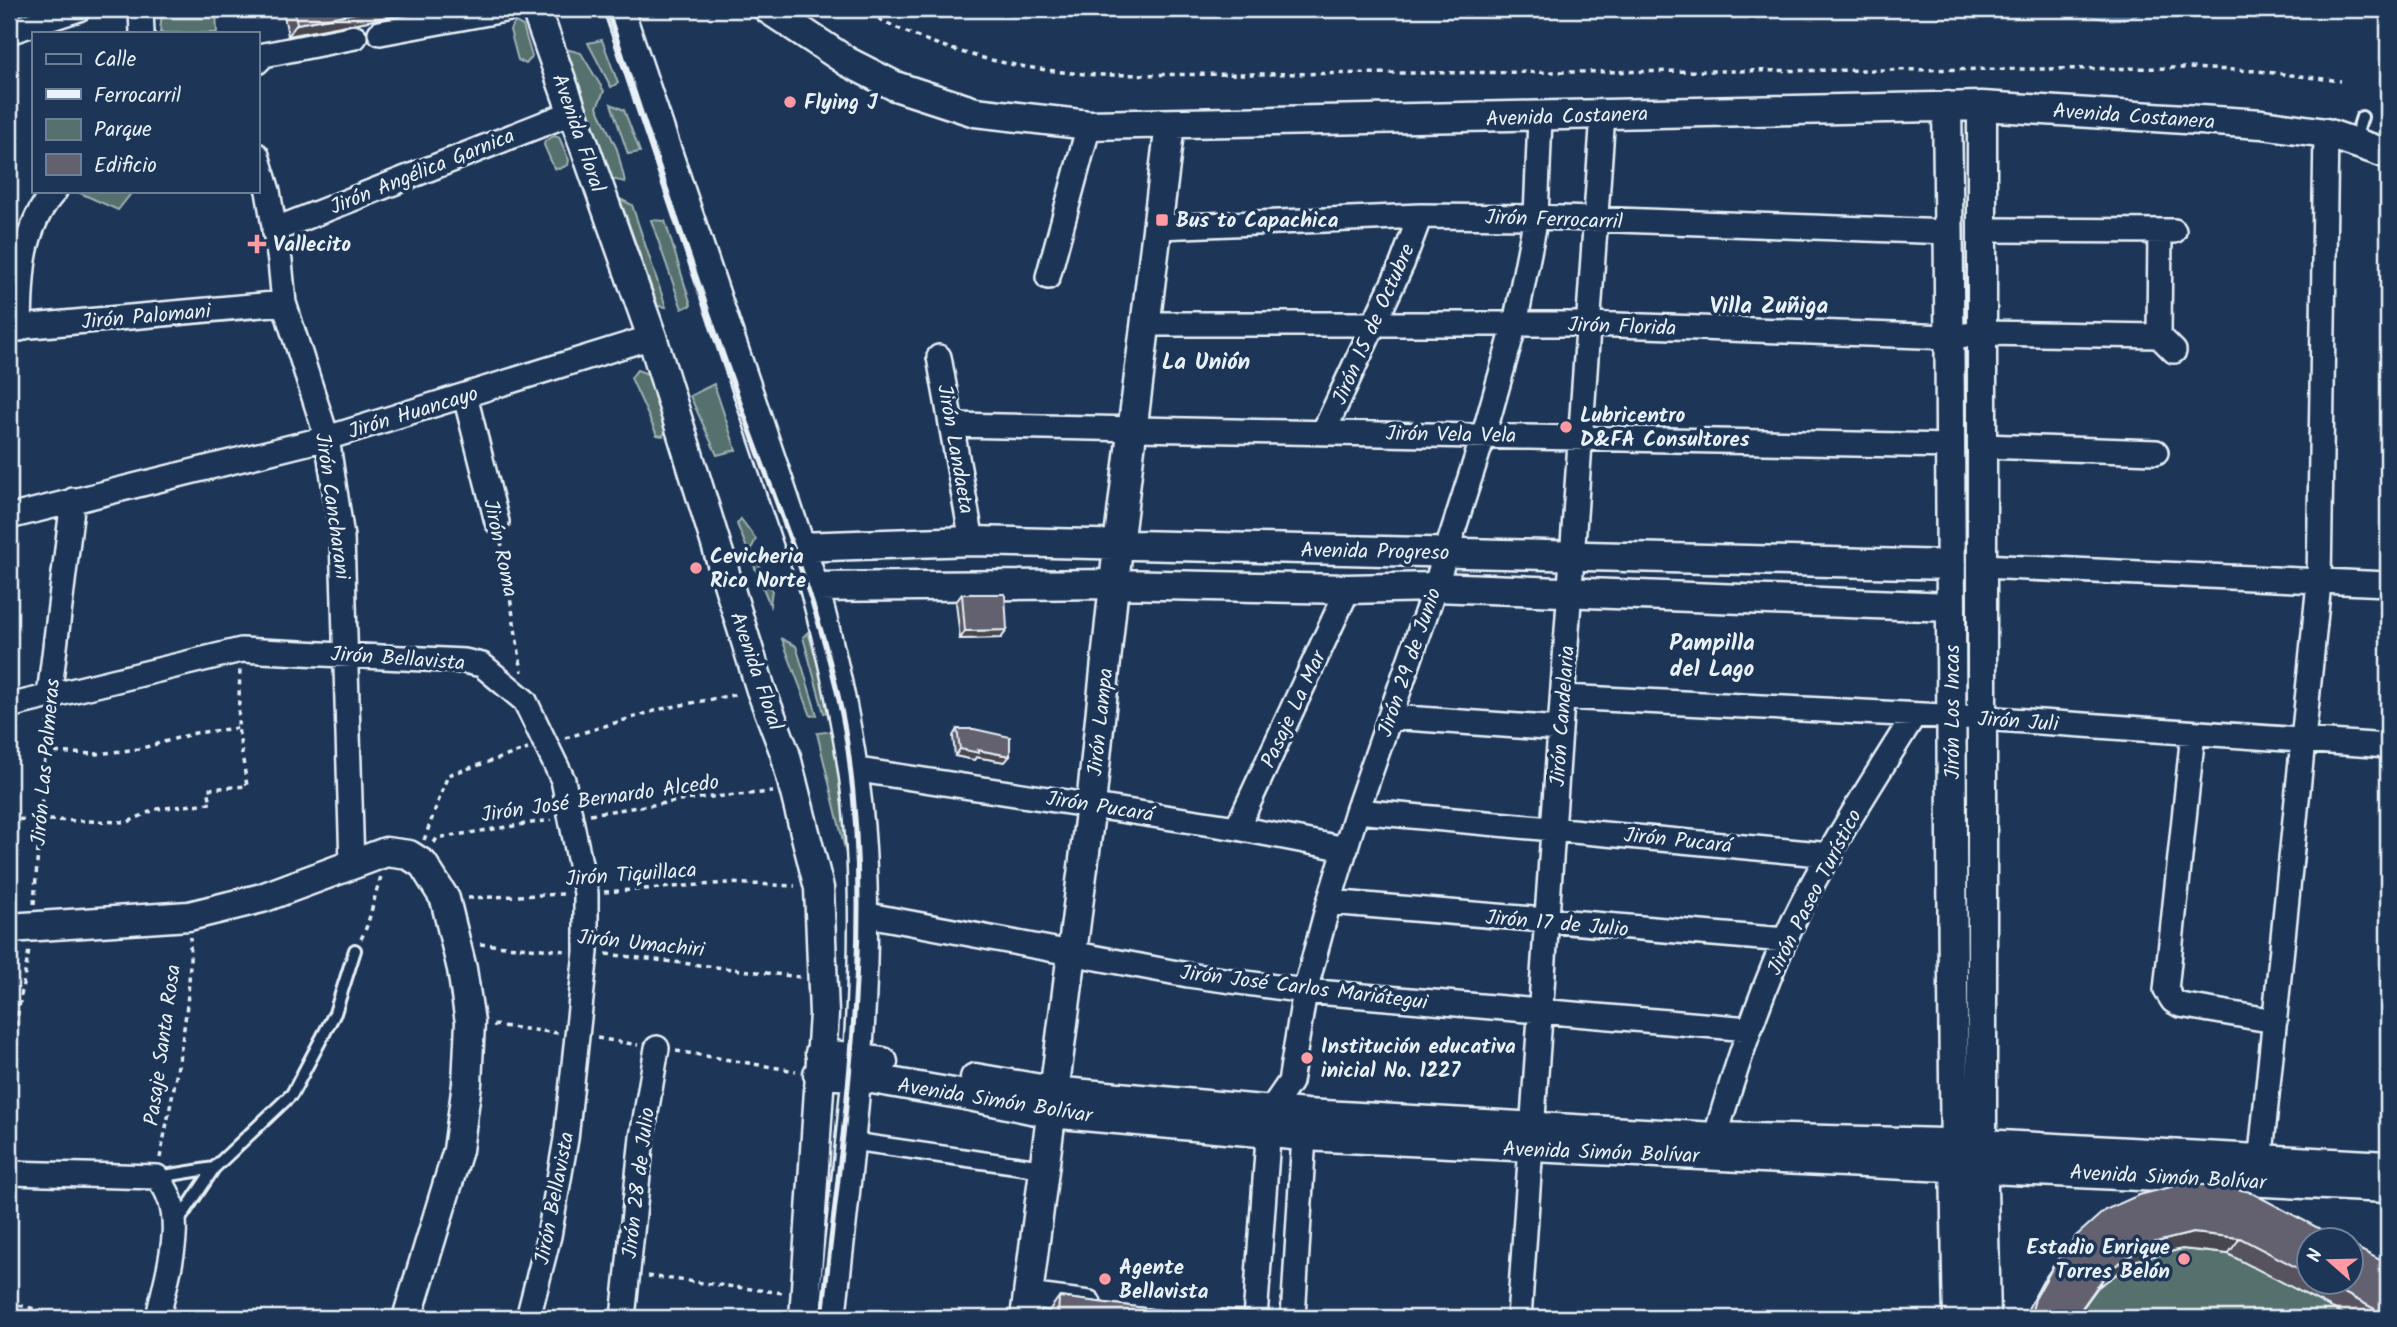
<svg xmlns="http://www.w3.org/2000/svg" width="2397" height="1327" font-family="Kalam,sans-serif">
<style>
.green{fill:#56706d;stroke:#9fb0b2;stroke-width:2}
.water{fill:#496a8f;stroke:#89a0b9;stroke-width:2}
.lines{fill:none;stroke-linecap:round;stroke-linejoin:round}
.service-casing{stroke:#e8f1f8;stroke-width:16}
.pedestrian-casing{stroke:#e8f1f8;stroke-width:21}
.minor-casing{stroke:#e8f1f8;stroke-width:28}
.tertiary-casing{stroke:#e8f1f8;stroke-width:33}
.path{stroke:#e8f1f8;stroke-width:3.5;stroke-dasharray:5 5;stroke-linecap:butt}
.service{stroke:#1d3557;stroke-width:10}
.pedestrian{stroke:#1d3557;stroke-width:16}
.minor{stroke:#1d3557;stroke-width:23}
.tertiary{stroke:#1d3557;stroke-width:28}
.rail{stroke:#e8f1f8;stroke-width:5}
.wall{fill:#56535f;stroke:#e8f1f8;stroke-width:2}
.shaded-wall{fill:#46444e;stroke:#e8f1f8;stroke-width:2}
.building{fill:#64616f;stroke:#e8f1f8;stroke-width:2}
.poi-dot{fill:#ff9aa2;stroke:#1d3557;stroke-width:2.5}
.labels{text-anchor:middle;stroke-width:7;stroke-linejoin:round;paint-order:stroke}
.poi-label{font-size:21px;font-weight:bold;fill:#e8f1f8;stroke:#1d3557;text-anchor:start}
.street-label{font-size:21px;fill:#e8f1f8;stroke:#1d3557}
.neighbourhood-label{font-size:23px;font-weight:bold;fill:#e8f1f8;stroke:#1d3557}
</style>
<rect width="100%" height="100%" fill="#1d3557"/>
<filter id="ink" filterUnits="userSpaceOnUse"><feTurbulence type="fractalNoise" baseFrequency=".0143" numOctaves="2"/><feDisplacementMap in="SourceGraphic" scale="14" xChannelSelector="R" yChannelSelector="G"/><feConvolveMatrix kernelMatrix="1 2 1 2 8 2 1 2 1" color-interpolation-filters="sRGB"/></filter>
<g filter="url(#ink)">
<path class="green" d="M216 9 217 33H160L162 10Z
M515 22 523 26 532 57 526 64 518 60 510 30Z
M602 40 618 83 611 87 588 43Z
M566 49 581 53 604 91 597 107 617 149 625 182 611 179Z
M611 104 624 110 640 152 628 154Z
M554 136 559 137 569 160 568 165 559 169 554 168 544 145 545 141Z
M83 191H133L118 210 80 193Z
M620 199 632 205 666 307 658 306Z
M651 220 665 221 691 305 682 309Z
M637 370 648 374 666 430 663 436 657 435 631 378Z
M714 384 736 450 717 455 690 396Z
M741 519 756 539 751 549 772 590 770 605 737 524Z
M808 632 831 711 824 713 803 637Z
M782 639 796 646 817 715 811 716Z
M834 731 849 866 817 733Z
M2127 1212 2310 1282H2352L2388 1318H2023Z"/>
<path class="water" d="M2078 9H2151C2129 21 2101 25 2078 9Z"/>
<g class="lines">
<g class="service-casing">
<path id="service" d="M2354 142 2362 117
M158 1177 214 1168
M178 1222 214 1168 292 1094 335 1013 355 950"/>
</g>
<g class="pedestrian-casing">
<path id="pedestrian" d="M850 1141 1043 1169"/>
</g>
<g class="minor-casing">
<path id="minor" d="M141 9 142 33
M9 32 79 9
M380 33 510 9
M257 62 264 55 355 37
M257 155 268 191 280 261 284 303 327 438 342 537 352 865
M1159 227 1420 216 1536 217 1949 232
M274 230 571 113
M1982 230 2174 231
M1048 277 1089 125
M1147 324H1589L1950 337 1983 333 2159 336 2174 351
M9 328 284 303
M20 329C21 279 20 229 55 191
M2159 336 2160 231
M939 357 972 541
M465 396 497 522
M952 425 1951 446
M1324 431 1402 264 1420 216
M1982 446 2156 452
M9 517 327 438 652 337
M1982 566 2388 584
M49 696 73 500
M1563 697 1982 718 2388 746
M9 706 241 650 464 661 482 665 525 701 563 780 586 893V952L566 1139 549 1236 528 1318
M1391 717 1560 729
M2193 733 2166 990 2173 1001 2180 1005 2275 1021
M852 769 1237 828 1346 849
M1357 811 1831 855
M1237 828 1348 589
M1329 902 1785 940
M863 914 1188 975 1305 991 1749 1029
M1711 1153C1731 1081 1754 1010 1784 942 1817 867 1869 787 1913 717
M9 1173 157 1177C191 1215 166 1274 158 1318
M2259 1174 2319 583 2326 133
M1028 1295 1089 1303
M623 1318 642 1137 657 1048
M1255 1318 1270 1111 1290 1082 1305 991 1329 902 1357 811 1435 587 1484 434 1515 324 1536 217 1540 118
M1293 1318 1305 1119
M1519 1318 1603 114"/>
</g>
<g class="tertiary-casing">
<path id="tertiary" d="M536 9 652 337 761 690 785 753 819 888 824 1014 804 1318
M619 9 814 587C837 672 856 760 861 848 870 1004 848 1163 831 1318
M768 9 848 62 895 86 975 112 1089 125 1982 106 2262 124 2326 133 2388 154
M1947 106C1953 510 1949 914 1958 1318
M1982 106V1144L1986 1318
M799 547 972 541 1951 565
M814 587 1114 584 1348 589 1435 587 1951 607
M9 928 189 916 262 898 386 852 409 855 423 864 445 899 462 969 470 1022 467 1084 458 1150 407 1318
M820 1053 883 1062
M818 1074 855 1076 965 1095 1050 1113 1303 1136 2388 1188
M975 1078 1052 1091 1306 1114 1715 1137 1982 1144 2388 1166
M1025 1318 1091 805 1118 546 1170 124"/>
</g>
<path class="path" d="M861 9C935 52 1015 70 1099 75L2187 68 2258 71 2341 81
M501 541 522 672
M565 738 661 709 738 694
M45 752 96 754 139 749 195 733 238 728
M590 814 700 798 773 792
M9 819 128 822 156 809 211 803 208 789 247 786 238 728 240 670
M424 840 448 775 528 749
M434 843 437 838 551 820
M604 892 728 883 795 886
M468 898 565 894
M34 904 48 716
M361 939C371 921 373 898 381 877
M480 944 567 951
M606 954 800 977
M493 1025 558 1033
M597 1038 638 1045
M676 1051 796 1071
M9 1065 29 950
M160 1158C174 1085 192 1011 190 937
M648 1276 783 1293
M9 1305H18L72 1318"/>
<use href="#service" class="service"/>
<use href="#pedestrian" class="pedestrian"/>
<use href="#minor" class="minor"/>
<use href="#tertiary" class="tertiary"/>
<path class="rail" d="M607 9C651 144 696 280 744 414 781 517 826 622 845 730 877 926 843 1123 822 1318"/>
</g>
<path class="wall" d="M288 9H431L288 36 284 15Z
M962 594 1007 630 1001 638 960 639 956 602Z
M957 729 1005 762 976 757 974 760 955 756 953 736Z
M2105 1210 2309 1240V1282H2351L2388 1264V1318H2351L2228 1254 2182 1249 2137 1260 2098 1287 2082 1309 2079 1318H2023L2043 1281 2054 1265Z
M1059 1297 1208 1316H1266L1324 1318H1048V1312Z"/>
<path class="shaded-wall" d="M376 9H431L288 36 297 24Z
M1007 630 1001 638 960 639 965 631Z
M960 749 978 750 1010 756 1005 762 976 757 974 760 955 756Z
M2193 1233 2240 1238 2228 1254 2182 1249 2137 1260 2098 1287 2109 1270 2148 1244Z"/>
<path class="building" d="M294 9H376L297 24Z
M962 594H1005L1007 630 965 631Z
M957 729H974L1010 737V756L978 750 979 753 960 749Z
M2179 1185H2219L2250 1192 2341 1240H2309V1274L2240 1238 2193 1233 2148 1244 2109 1270 2082 1308 2079 1318H2030L2035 1299 2054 1265 2076 1236 2105 1210 2139 1195Z
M2351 1245 2388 1264V1316L2323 1282H2351Z
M1059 1297 1208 1316 1216 1315 1222 1309 1256 1312 1266 1316 1275 1313 1324 1317V1318H1058Z"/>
</g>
<g class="poi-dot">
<circle cx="790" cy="102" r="7"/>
<rect x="1155" y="213" width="14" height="14" rx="3.5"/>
<path d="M253.5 233.5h7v7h7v7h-7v7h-7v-7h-7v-7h7z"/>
<circle cx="1566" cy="427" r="7"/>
<circle cx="696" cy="568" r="7"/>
<circle cx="1307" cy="1058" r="7"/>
<circle cx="2184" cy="1259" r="7"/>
<circle cx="1105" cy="1279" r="7"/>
</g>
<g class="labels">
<g class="poi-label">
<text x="804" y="109">Flying J</text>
<text x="1176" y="227">Bus to Capachica</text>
<text x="273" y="251">Vallecito</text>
<text x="1580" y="422">Lubricentro<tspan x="1580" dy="24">D&amp;FA Consultores</tspan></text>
<text x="710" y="563">Cevicheria<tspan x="710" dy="24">Rico Norte</tspan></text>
<text x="1321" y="1053">Institución educativa<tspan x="1321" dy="24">inicial No. 1227</tspan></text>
<text x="2170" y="1254" text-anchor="end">Estadio Enrique<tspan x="2170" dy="24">Torres Belón</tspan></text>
<text x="1119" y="1274">Agente<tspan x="1119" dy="24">Bellavista</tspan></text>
</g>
<g class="street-label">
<text transform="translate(1567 116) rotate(-2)" y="7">Avenida Costanera</text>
<text transform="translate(2134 116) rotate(4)" y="7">Avenida Costanera</text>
<text transform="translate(579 133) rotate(71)" y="7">Avenida Floral</text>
<text transform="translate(422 171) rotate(-22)" y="7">Jirón Angélica Garnica</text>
<text transform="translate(1554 219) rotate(2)" y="7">Jirón Ferrocarril</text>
<text transform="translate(146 316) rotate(-5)" y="7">Jirón Palomani</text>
<text transform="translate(1373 324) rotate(-66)" y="7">Jirón 15 de Octubre</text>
<text transform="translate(1622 326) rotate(2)" y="7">Jirón Florida</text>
<text transform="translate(413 412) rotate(-17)" y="7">Jirón Huancayo</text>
<text transform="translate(1451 434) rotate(1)" y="7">Jirón Vela Vela</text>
<text transform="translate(956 449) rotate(80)" y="7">Jirón Landaeta</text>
<text transform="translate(333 506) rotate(82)" y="7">Jirón Cancharani</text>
<text transform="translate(501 548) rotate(78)" y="7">Jirón Roma</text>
<text transform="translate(1375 551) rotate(1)" y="7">Avenida Progreso</text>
<text transform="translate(398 658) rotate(4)" y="7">Jirón Bellavista</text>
<text transform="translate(1409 662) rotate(-71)" y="7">Jirón 29 de Junio</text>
<text transform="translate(757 671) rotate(71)" y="7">Avenida Floral</text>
<text transform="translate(1293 709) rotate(-65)" y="7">Pasaje La Mar</text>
<text transform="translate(1952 712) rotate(-90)" y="7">Jirón Los Incas</text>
<text transform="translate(1562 716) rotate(-86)" y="7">Jirón Candelaria</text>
<text transform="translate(2018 721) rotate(4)" y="7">Jirón Juli</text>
<text transform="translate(1100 722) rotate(-84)" y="7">Jirón Lampa</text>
<text transform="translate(45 762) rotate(-85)" y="7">Jirón Las Palmeras</text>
<text transform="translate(600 798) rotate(-8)" y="7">Jirón José Bernardo Alcedo</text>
<text transform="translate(1100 806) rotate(9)" y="7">Jirón Pucará</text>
<text transform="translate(1678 840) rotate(6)" y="7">Jirón Pucará</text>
<text transform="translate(631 874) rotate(-4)" y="7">Jirón Tiquillaca</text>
<text transform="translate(1814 892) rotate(-63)" y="7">Jirón Paseo Turístico</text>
<text transform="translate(1557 923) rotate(5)" y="7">Jirón 17 de Julio</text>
<text transform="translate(641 943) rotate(6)" y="7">Jirón Umachiri</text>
<text transform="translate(1304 987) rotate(7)" y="7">Jirón José Carlos Mariátegui</text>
<text transform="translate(162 1045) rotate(-82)" y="7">Pasaje Santa Rosa</text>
<text transform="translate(995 1100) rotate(9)" y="7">Avenida Simón Bolívar</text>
<text transform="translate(1601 1152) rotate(2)" y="7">Avenida Simón Bolívar</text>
<text transform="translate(2168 1177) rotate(3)" y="7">Avenida Simón Bolívar</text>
<text transform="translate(638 1183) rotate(-83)" y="7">Jirón 28 de Julio</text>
<text transform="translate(554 1198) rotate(-79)" y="7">Jirón Bellavista</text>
</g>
<g class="neighbourhood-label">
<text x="1769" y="313">Villa Zuñiga</text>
<text x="1206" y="369">La Unión</text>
<text x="1712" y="650">Pampilla<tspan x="1712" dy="26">del Lago</tspan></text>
</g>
</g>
<rect width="2397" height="1327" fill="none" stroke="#1d3557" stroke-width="35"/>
<rect x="18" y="18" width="2362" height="1292" fill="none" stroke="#e8f1f8" stroke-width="2.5" filter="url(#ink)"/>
<rect x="32" y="32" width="228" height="161" fill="#1d3557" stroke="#6e8097" stroke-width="2"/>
<rect x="46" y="54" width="35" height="10" fill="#1d3557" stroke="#6e8097" stroke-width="2"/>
<text x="94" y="66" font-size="21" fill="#e8f1f8">Calle</text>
<rect x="46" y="89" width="35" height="10" fill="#e8f1f8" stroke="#6e8097" stroke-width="2"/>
<text x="94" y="102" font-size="21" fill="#e8f1f8">Ferrocarril</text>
<rect x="46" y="119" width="35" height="21" fill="#56706d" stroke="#6e8097" stroke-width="2"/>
<text x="94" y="136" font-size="21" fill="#e8f1f8">Parque</text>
<rect x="46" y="154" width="35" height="21" fill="#64616f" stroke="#6e8097" stroke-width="2"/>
<text x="94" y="172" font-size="21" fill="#e8f1f8">Edificio</text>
<g transform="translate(2330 1261) rotate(290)"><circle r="33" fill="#1d3557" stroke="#6e8097" stroke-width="2"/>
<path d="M0-5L12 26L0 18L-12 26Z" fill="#ff9aa2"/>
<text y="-10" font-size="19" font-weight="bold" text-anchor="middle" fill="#e8f1f8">N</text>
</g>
</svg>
